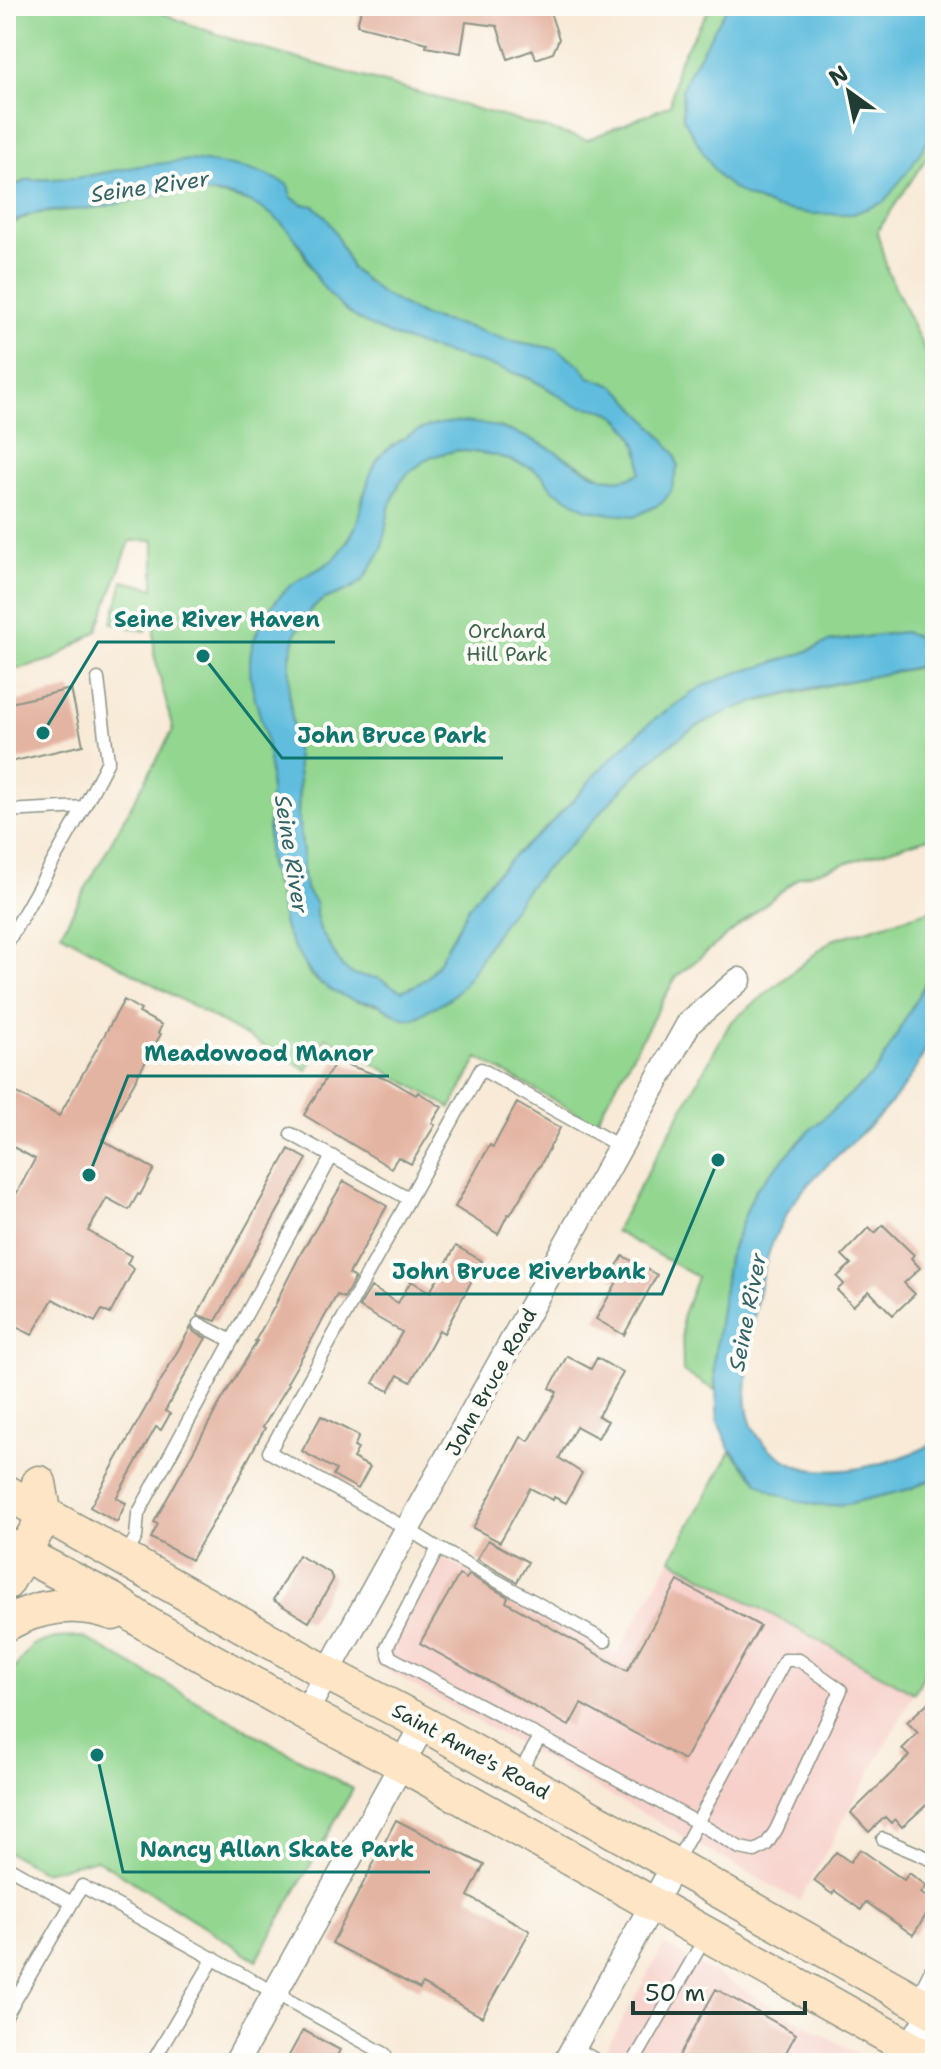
<svg xmlns="http://www.w3.org/2000/svg" width="941" height="2069" font-family="'Shantell Sans',sans-serif">
<style>
.built{fill:#f7d0ca}
.green{fill:#92d690;stroke:#588a62;stroke-width:2}
.water{fill:#60bdde;stroke:#407d89;stroke-width:2}
.building{fill:#e4b4a2}
.lines{fill:none;stroke-linecap:round;stroke-linejoin:round}
.lane-casing{stroke:#8c9486;stroke-width:15}
.street-casing{stroke:#8c9486;stroke-width:27}
.secondary-casing{stroke:#8c9486;stroke-width:37}
.lane{stroke:#fff;stroke-width:12}
.street{stroke:#fff;stroke-width:24}
.secondary{stroke:#fde5c5;stroke-width:34}
.labels{text-anchor:middle;stroke-width:8;stroke-linejoin:round;paint-order:stroke}
.park-label{font-size:20px;fill:#3c634b;stroke:#fdfcf7}
.street-label{font-size:20px;fill:#1f3d34;stroke:#fdfcf7}
.water-label{font-size:22px;font-style:italic;fill:#326367;stroke:#fdfcf7}
.leader{fill:none;stroke:#0f766e;stroke-width:3}
.callout-dot{fill:#0f766e;stroke:#fdfcf7;stroke-width:3}
.callout-label{font-size:22px;text-anchor:middle;font-weight:bold;fill:#0f766e;stroke:#fdfcf7;stroke-width:8;stroke-linejoin:round;paint-order:stroke}
</style>
<rect width="100%" height="100%" fill="#fdfcf7"/>
<filter id="ink" filterUnits="userSpaceOnUse"><feTurbulence type="fractalNoise" baseFrequency=".0125" numOctaves="2"/><feDisplacementMap in="SourceGraphic" scale="16" xChannelSelector="R" yChannelSelector="G"/><feConvolveMatrix kernelMatrix="1 2 1 2 8 2 1 2 1" color-interpolation-filters="sRGB"/></filter>
<filter id="wash" filterUnits="userSpaceOnUse"><feTurbulence type="fractalNoise" baseFrequency=".006" numOctaves="4" result="noise"/><feDisplacementMap in="SourceGraphic" scale="32" xChannelSelector="R" yChannelSelector="G"/><feGaussianBlur stdDeviation="1.8" result="paint"/><feColorMatrix in="noise" values="0 0 0 0 0 0 0 0 0 0 0 0 0 0 0 0 0 1.4 0 .05"/><feComposite in="paint" operator="in"/></filter>
<g filter="url(#wash)">
<rect width="100%" height="100%" fill="#f8ead7"/>
<path class="built" d="M436 1554 617 1655 671 1559 914 1693 799 1901 375 1664Z
M664 1945 869 2060 867 2063H617L603 2055Z"/>
<path class="green" d="M6 6H145L186 23 249 45 587 140 670 105 678 62 711 6H935V145L877 232 888 272 927 355 935 361V637L915 636 903 632 828 642 803 653 760 667 739 672 599 770 580 793 546 828 517 853 427 978 414 986 401 991 378 979 354 975 342 967 320 929 316 916V904L307 891 303 878V853L298 816 299 779 289 693 290 657 296 632 312 608 325 599 350 589 363 580 382 549 389 508 399 484 408 473 430 457 458 450 495 455 532 468 543 476 552 489 587 509 611 514 636 516 662 503 614 386 589 377 580 365 468 327 423 316 382 294 352 269 334 230 314 207 302 204 291 197 140 166 77 178 28 180 6 189Z
M183 192C213 192 244 197 271 212 294 226 302 255 316 276 333 304 361 324 391 335 435 351 482 361 525 377 542 383 557 396 573 403 586 409 603 407 614 415 632 429 643 449 640 473L627 480 603 478 536 441 500 427 383 453 376 464 363 496 357 524 343 548 334 560 295 583 282 594 258 629 252 650 270 766 271 798 268 835V860L271 873 280 898 283 923 288 936 310 975 321 984 357 1001 379 1005 403 1018 414 1019 431 1008 443 1003 456 992 469 977 503 922 529 886 640 771 663 750 692 729 730 710 756 702 871 676 921 667 935 662V836L799 877 676 977 595 1123 478 1058 451 1108 326 1037 307 1070 61 933 173 730 154 654V604L146 631 112 623 123 581 154 588V540L130 541 97 631 54 659 6 672V227L32 214 103 207 136 198Z
M935 909V965L880 1065 870 1077 810 1130 755 1190 728 1258 714 1360 715 1390 683 1372 682 1317 697 1277 615 1231 730 1023 832 940Z
M731 1451 758 1482 847 1504 909 1489 935 1478V1655L914 1693 671 1559Z
M83 1637 353 1789 257 1960 97 1859 44 1872 6 1851V1680L32 1645 55 1638Z"/>
<path class="water" d="M728 6H935V129L911 167 884 202 853 214H812L775 208 746 196 731 187 719 177 706 157 683 118 682 90 688 74Z
M190 160C223 165 258 167 288 185L291 197 302 204 314 206 326 217 334 230 352 269 382 294 423 316 468 327 508 340 557 349 580 365 589 377 614 386 624 394 662 437 675 454 678 466 671 491 662 503 636 516 611 514 587 509 552 489 543 476 532 468 495 455 458 450 430 457 408 473 399 484 389 508 382 549 363 580 350 589 325 599 312 608 296 632 290 657 289 693 299 779 298 816 303 853V878L307 891 316 904V916L320 929 342 967 354 975 378 978 401 991 414 986 427 978 436 967 468 908 486 884 517 853 546 828 580 793 599 770 648 724 701 687 739 672 760 667 803 653 828 642 904 632 915 636 935 637V662C857 685 761 686 691 730 646 757 613 800 578 837 561 855 541 871 526 890 513 908 501 926 489 944 477 964 465 989 444 1002 441 1004 432 1008 429 1009 424 1012 421 1016 415 1018 402 1022 390 1009 378 1004 370 1001 362 1002 354 1000 342 996 328 989 318 981 309 974 287 937 284 926 281 915 282 904 279 893 274 880 269 868 268 854 267 824 273 794 269 764 268 750 266 736 262 723 255 697 247 679 251 651 256 627 274 598 294 583 310 572 330 566 341 551 347 543 354 532 357 522 365 500 366 472 383 453 388 448 397 443 403 439 448 408 506 425 551 449 580 465 605 492 640 473 643 449 632 429 614 415 603 407 586 409 573 404 557 396 543 383 526 377 480 360 431 352 386 333 358 322 333 303 316 277 311 268 308 258 303 250 257 174 179 190 106 206 73 213 34 205 6 227V189L28 180 77 178 140 166Z
M935 965C935 980 938 1012 935 1026 932 1038 921 1059 915 1070 889 1114 847 1144 812 1180 763 1232 757 1293 749 1359 743 1406 743 1437 789 1462 829 1483 898 1462 935 1443V1478L910 1489 847 1504 822 1506 797 1501 773 1492 758 1482 729 1447 718 1422 714 1360 728 1258 755 1190 810 1130 870 1077 880 1065Z"/>
<g id="blocks">
<path class="building" d="M362 6H548L559 39 553 53 536 59 533 50 508 59 497 26 466 22 461 53 426 47 427 43 357 25Z
M71 689 83 745 6 763V704Z
M124 1000 141 1010 139 1013 162 1025 158 1033 161 1034 102 1140 154 1169 140 1195 138 1194 129 1210 107 1198 88 1231 131 1256 127 1264 134 1269 110 1314 102 1310 95 1322 53 1299 32 1335 6 1322V1193L14 1198 35 1159 6 1143V1087L59 1116Z
M336 1061 388 1079 416 1095 418 1092 442 1107 432 1123 435 1125 411 1164 398 1157 391 1168 304 1115Z
M517 1103 560 1128 539 1168H538L510 1215 508 1214 498 1234 455 1207 490 1145 493 1147Z
M289 1149 307 1159 216 1321 197 1315Z
M344 1181 387 1206 349 1274 355 1278 344 1298 337 1295 287 1383 289 1384 263 1427 265 1428 242 1470 243 1471 191 1560 151 1538 158 1524 154 1522 220 1403 257 1341H255L278 1300H277L301 1253Z
M883 1225 914 1255 911 1258 920 1268 904 1283 915 1294 893 1315 869 1291 853 1306 837 1290 844 1284 837 1277 851 1264 842 1255 869 1227 875 1233Z
M456 1246 482 1261 444 1333 439 1330 411 1382 398 1375 389 1391 373 1383 402 1332 359 1307 371 1287 398 1303 411 1281 430 1292Z
M623 1256 657 1275 624 1335 596 1319 618 1280 610 1277Z
M191 1327 194 1332 206 1338 165 1411 170 1414 161 1430 156 1427 116 1498 126 1503 117 1522 90 1507Z
M567 1356 591 1369 597 1358 623 1373 598 1416 608 1421 598 1438 576 1426 559 1458 582 1473 566 1503 554 1497 553 1500 530 1488 500 1542 473 1528 521 1437 529 1441 557 1392 550 1388Z
M321 1416 359 1436 354 1447 358 1449 353 1458 370 1467 358 1489 333 1475 336 1470 302 1451Z
M488 1540 528 1562 517 1582 477 1559Z
M298 1555 330 1573 333 1580 309 1622 273 1600Z
M459 1575 466 1579 469 1575 508 1597 506 1602 627 1671 678 1581 760 1626 684 1760 581 1704 569 1726 420 1643Z
M935 1696V1797L902 1827 895 1819 891 1823 885 1817 869 1832 851 1813 909 1756 902 1749 918 1733 907 1722Z
M396 1820 484 1865 468 1896 530 1931 482 2017 422 1984 420 1989 332 1943Z
M860 1849 904 1880 909 1873 927 1886 921 1893 934 1903 913 1935 866 1902 861 1910 835 1891 832 1894 814 1881 836 1852 850 1862Z
M716 1989 796 2034 780 2063H675Z
M303 2030 340 2050 333 2063H285Z"/>
</g>
</g>
<g filter="url(#ink)">
<use href="#blocks" fill-opacity="0" stroke="#8c9486" stroke-width="2"/>
<g class="lines">
<g class="lane-casing">
<path id="lane" d="M6 811 84 807
M6 945 84 807 108 761 98 679
M291 1134 409 1199
M199 1324 232 1341
M438 1548 409 1530 269 1452 481 1069 621 1147
M125 1557 136 1537 138 1514 332 1156
M540 1737 390 1657 387 1647 438 1548 605 1641
M518 1775 540 1737 698 1823 740 1848 755 1851 766 1845 776 1830 841 1690 799 1660H785L676 1862
M883 1839 935 1861
M6 1866 72 1903
M917 1998 935 1962
M6 2016 82 1886 385 2054 380 2063
M573 2047 601 2063
M152 2063 214 1958
M633 2063 705 1938"/>
</g>
<g class="street-casing">
<path id="street" d="M305 1713 689 1023 739 980
M236 2063 424 1724
M565 2063 674 1865
M901 2063 931 2010"/>
</g>
<g class="secondary-casing">
<path id="secondary" d="M6 1492 329 1674 424 1724 935 2012
M6 1545 112 1600 147 1624 305 1713 402 1764 935 2062
M6 1583 45 1516 39 1483
M6 1624C38 1605 78 1600 113 1613"/>
</g>
<use href="#lane" class="lane"/>
<use href="#street" class="street"/>
<use href="#secondary" class="secondary"/>
</g>
</g>
<g class="labels">
<g class="park-label">
<text x="507" y="638">Orchard<tspan x="507" dy="23">Hill Park</tspan></text>
</g>
<g class="street-label">
<text transform="translate(491 1382) rotate(-61)" y="7">John Bruce Road</text>
<text transform="translate(471 1751) rotate(29)" y="7">Saint Anne's Road</text>
</g>
<g class="water-label">
<text transform="translate(150 186) rotate(-8)" y="8">Seine River</text>
<text transform="translate(292 854) rotate(81)" y="8">Seine River</text>
<text transform="translate(747 1312) rotate(-79)" y="8">Seine River</text>
</g>
</g>
<path class="leader" d="M43 733L98 642H335M203 656L282 758H503M89 1175L128 1076H389M718 1160L662 1294H375M97 1755L123 1872H430"/>
<g class="callout-dot">
<circle cx="43" cy="733" r="8"/>
<circle cx="203" cy="656" r="8"/>
<circle cx="89" cy="1175" r="8"/>
<circle cx="718" cy="1160" r="8"/>
<circle cx="97" cy="1755" r="8"/>
</g>
<g class="callout-label">
<text x="217" y="627">Seine River Haven</text>
<text x="392" y="743">John Bruce Park</text>
<text x="259" y="1061">Meadowood Manor</text>
<text x="519" y="1279">John Bruce Riverbank</text>
<text x="277" y="1857">Nancy Allan Skate Park</text>
</g>
<rect width="941" height="2069" fill="none" stroke="#fdfcf7" stroke-width="32"/>
<g transform="translate(849 92) rotate(327)" stroke="#fdfcf7" stroke-width="6" paint-order="stroke">
<path d="M0-6L14 30L0 20L-14 30Z" fill="#1f3d34"/>
<text y="-12" font-size="22" font-weight="bold" text-anchor="middle" fill="#1f3d34">N</text>
</g>
<path d="M633 2001v12h172v-12" fill="none" stroke="#1f3d34" stroke-width="4"/>
<text x="645" y="2001" font-size="24" fill="#1f3d34" stroke="#fdfcf7" stroke-width="6" paint-order="stroke">50 m</text>
</svg>
